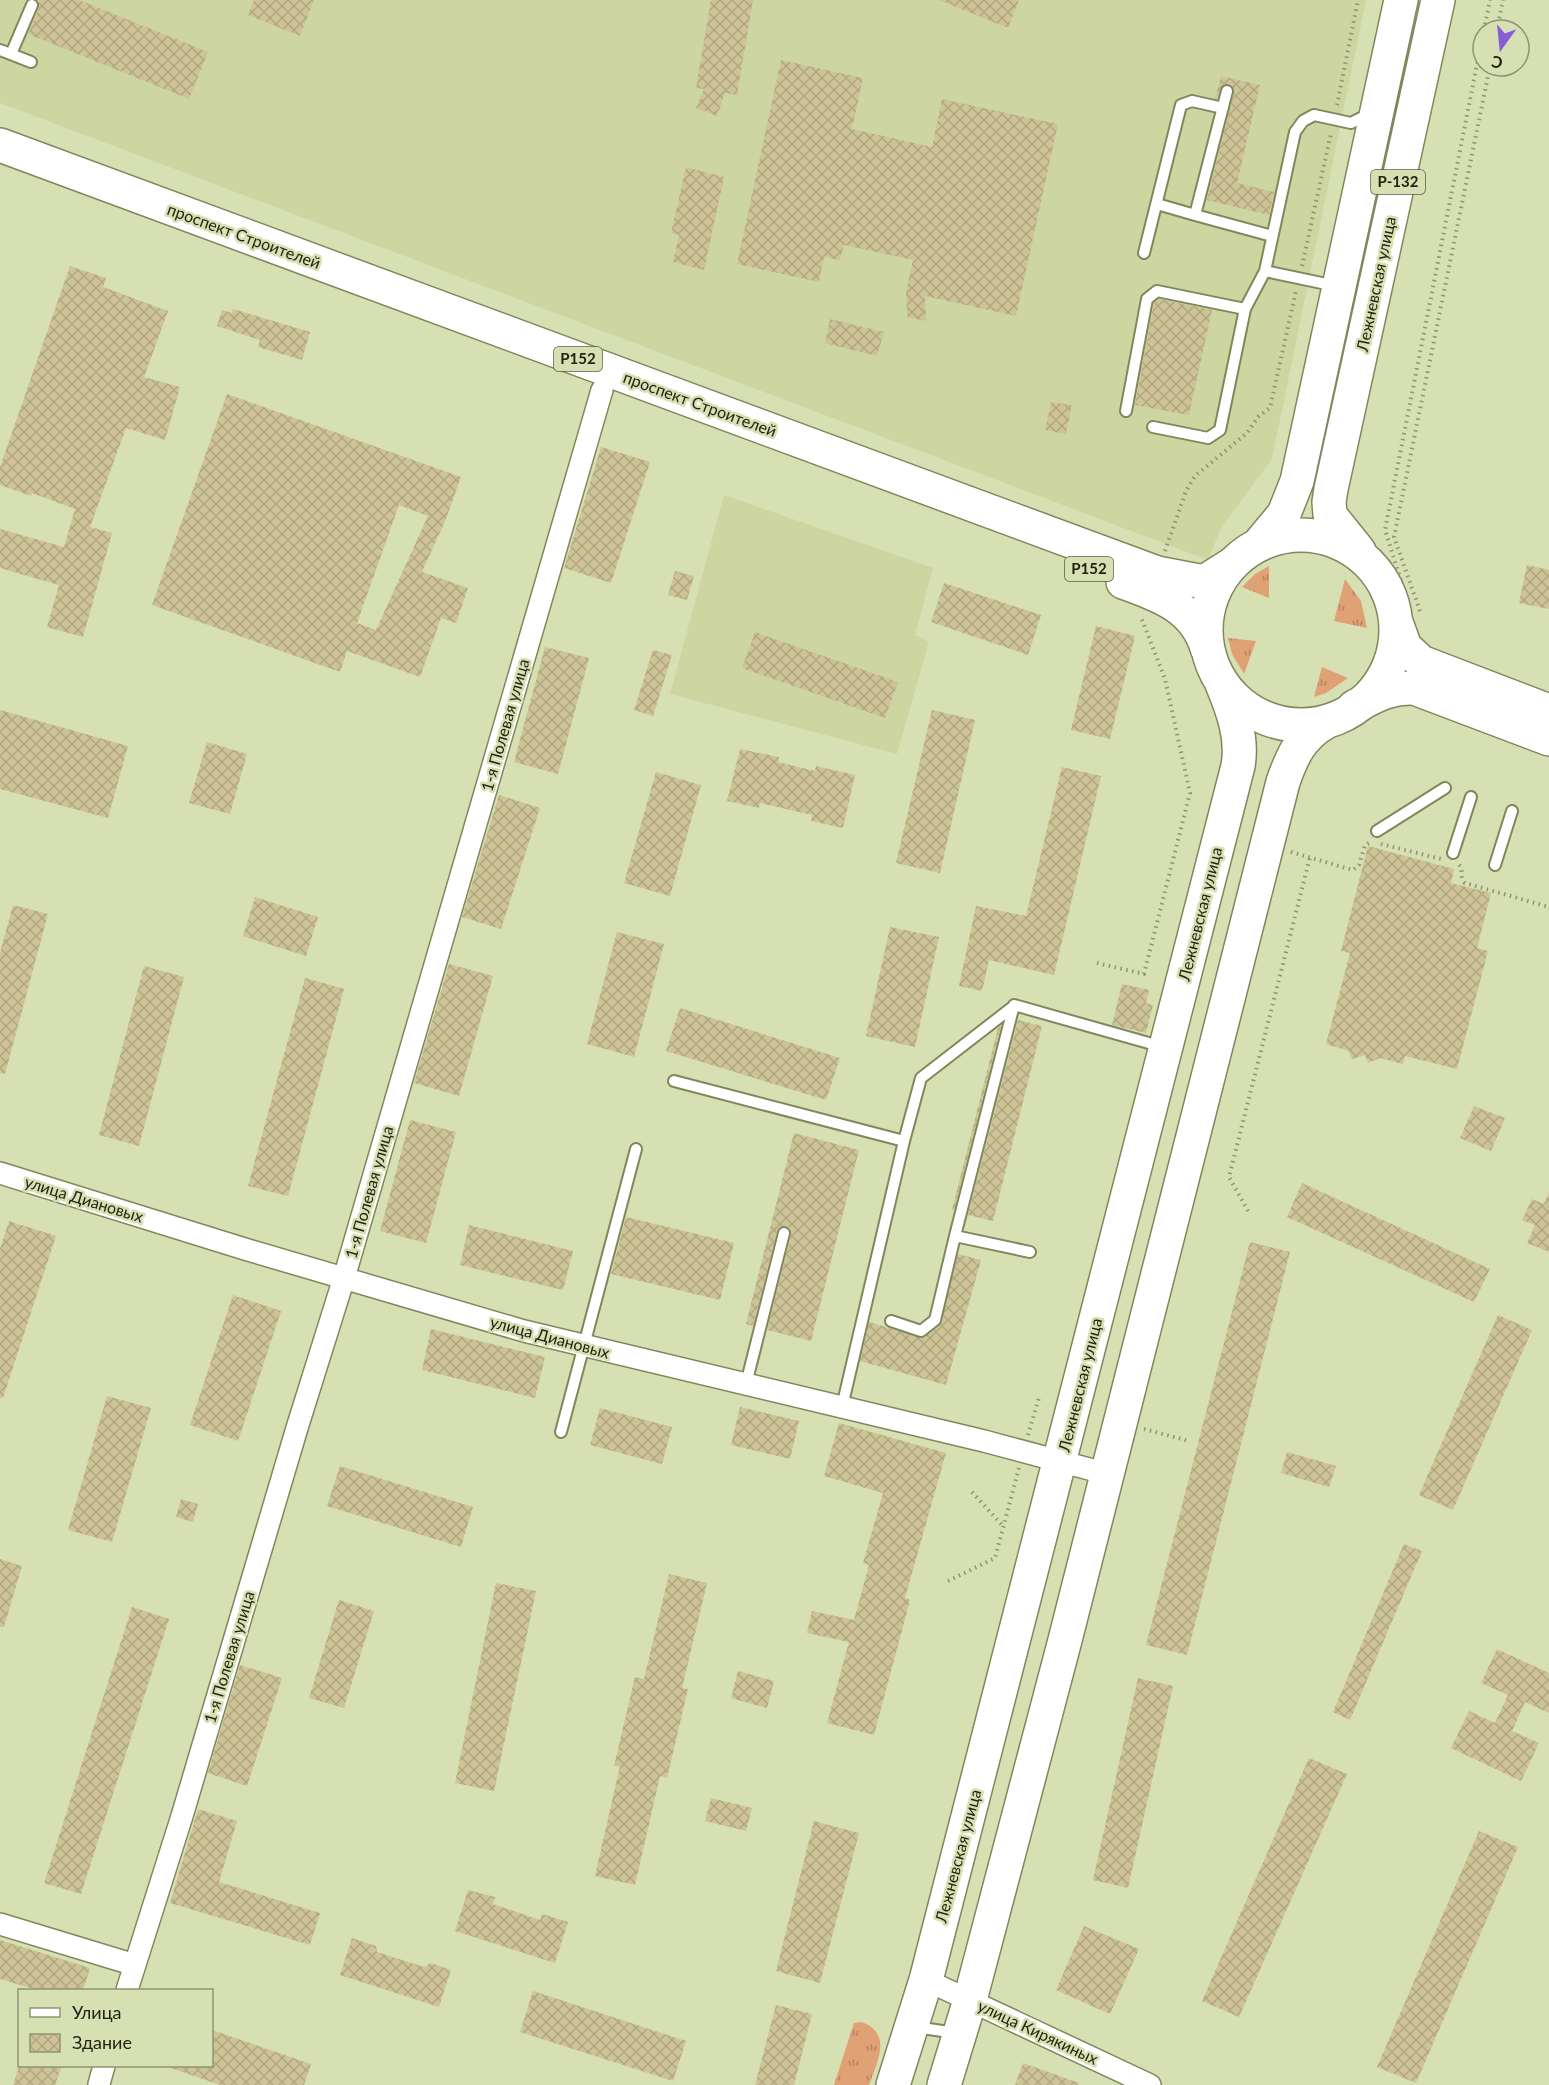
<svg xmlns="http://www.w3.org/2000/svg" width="1549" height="2085" font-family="Lato,sans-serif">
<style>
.built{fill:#cdd6a1}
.grass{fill:url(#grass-tufts)}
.building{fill:url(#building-cross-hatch);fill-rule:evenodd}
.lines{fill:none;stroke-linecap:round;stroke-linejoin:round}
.service-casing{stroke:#80875c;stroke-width:14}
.minor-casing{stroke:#80875c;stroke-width:24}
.primary-casing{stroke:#80875c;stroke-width:36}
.trunk-casing{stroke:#80875c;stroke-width:36}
.path{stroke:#8d9471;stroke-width:4;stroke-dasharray:1.5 4.5;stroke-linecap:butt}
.service{stroke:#fff;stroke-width:10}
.minor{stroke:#fff;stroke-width:21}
.primary{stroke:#fff;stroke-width:33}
.trunk{stroke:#fff;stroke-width:33}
.labels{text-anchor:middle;stroke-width:5;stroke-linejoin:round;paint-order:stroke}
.shield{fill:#d7e0b2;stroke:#585c43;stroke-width:1.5}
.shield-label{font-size:15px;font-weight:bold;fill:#212413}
.street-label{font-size:16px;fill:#212413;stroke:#d7e0b2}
</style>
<defs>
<pattern id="grass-tufts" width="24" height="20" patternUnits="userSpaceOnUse" patternTransform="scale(1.5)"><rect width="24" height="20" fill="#e0a174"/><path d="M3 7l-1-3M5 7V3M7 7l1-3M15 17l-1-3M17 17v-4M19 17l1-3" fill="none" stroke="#b5835e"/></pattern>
<pattern id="building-cross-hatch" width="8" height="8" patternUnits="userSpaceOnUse" patternTransform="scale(1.5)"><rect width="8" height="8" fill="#cec396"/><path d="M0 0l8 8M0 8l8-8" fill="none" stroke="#b1a780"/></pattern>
</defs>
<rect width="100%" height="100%" fill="#d7e0b2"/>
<path class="built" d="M0 0H1366L1272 459 1221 528 1208 560 0 103Z
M724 495 933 568 915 635 929 642 897 754 670 694Z"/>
<path class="grass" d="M1269 566V598L1242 587 1255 574Z
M1345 579 1361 601 1367 628 1334 621Z
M1228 638 1256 641 1244 674 1232 654Z
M1322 667 1348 678 1326 693 1314 697Z
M862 2022C893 2034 877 2062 869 2085H834L854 2023Z"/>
<path class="building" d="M39 0H79L208 52 189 99 28 34 39 8Z
M254 0H314L300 36 248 15Z
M711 0H753L737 95 725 93 717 116 696 108 704 89 696 88Z
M939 0H1019L1008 28Z
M781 60 863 78 852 129 932 147 942 99 1058 124 1016 316 925 296 926 321 907 317 906 292 913 260 844 245 840 260 824 257 819 282 737 264Z
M1221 76 1260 85 1237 183 1274 192 1269 215 1207 200 1234 92 1232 85 1224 84 1220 89 1217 99H1215Z
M686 167 724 177 704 270 673 262 679 235 671 233Z
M70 266 106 278 103 287 168 311 144 377 180 387 165 440 126 428 90 527 112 533 83 637 47 627 59 585 0 568V529L64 547 75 509 32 493 31 496 0 485V467Z
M1159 299 1212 310 1189 415 1135 405 1154 303Z
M233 309 310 332 302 360 258 347 260 340 217 326 222 310 232 313Z
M830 319 884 332 877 356 825 343Z
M227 394 461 477 446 519 422 572 468 588 456 623 441 618 420 677 347 651 340 672 152 605ZM399 505 428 516 376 630 357 623Z
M1051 402 1072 405 1066 434 1045 430Z
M601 447 650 462 611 583 564 568Z
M1527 565 1549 570V609L1519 603Z
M675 571 694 576 687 600 668 595Z
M944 583 1041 615 1028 655 931 622Z
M1096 626 1135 636 1110 739 1071 730Z
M755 632 898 682 885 718 742 668Z
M545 647 589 658 558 774 514 762Z
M653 650 672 655 653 716 634 710Z
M0 710 128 746 108 818 0 789Z
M932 710 975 720 940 873 896 863Z
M207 742 247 754 230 814 189 803Z
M740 749 779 757 778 762 815 771 816 766 855 775 843 828 811 821 812 815 760 803 759 808 727 801Z
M1062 767 1101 776 1054 975 989 960 982 991 959 986 976 906 1026 916Z
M656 772 701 785 670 896 624 883Z
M499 795 540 808 501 929 462 917Z
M1368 846 1454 869 1451 883 1491 893 1477 948 1488 951 1457 1069 1405 1056 1403 1064 1380 1058 1368 1063 1365 1055 1352 1059 1349 1051 1326 1044 1350 953 1341 951Z
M255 897 318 917 306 956 243 936Z
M13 905 48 914 5 1074 0 1073V953Z
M890 927 939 937 915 1047 866 1036Z
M617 932 664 944 634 1057 587 1044Z
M449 964 493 976 459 1096 414 1083Z
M144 966 184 977 139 1146 99 1135Z
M305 978 344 989 288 1196 248 1186Z
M1122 984 1149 990 1146 1003 1153 1005 1146 1033 1112 1025Z
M680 1008 840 1058 826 1100 666 1051Z
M1018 1020 1042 1026 993 1221 968 1215Z
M1001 1026 954 1211 952 1210 998 1028Z
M1474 1106 1505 1118 1491 1151 1460 1138Z
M410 1120 456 1132 426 1243 380 1231Z
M794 1133 859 1150 811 1341 767 1330 791 1235 790 1228 785 1226 779 1227 777 1231 753 1326 746 1324Z
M1302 1183 1490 1269 1474 1302 1287 1217Z
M1549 1192V1252L1527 1243 1535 1225 1522 1220 1532 1199 1544 1204Z
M626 1217 734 1243 720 1300 611 1274Z
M9 1221 56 1236 3 1398H0V1249Z
M469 1225 573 1251 563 1290 460 1265Z
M1250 1242 1290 1252 1187 1655 1146 1645Z
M958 1254 981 1260 946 1385 860 1361 869 1322 922 1338 940 1325Z
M233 1295 281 1311 238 1441 190 1425Z
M1498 1315 1532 1330 1453 1510 1419 1495Z
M431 1329 545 1357 535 1398 422 1370Z
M107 1396 151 1408 112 1542 68 1530Z
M740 1407 799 1421 790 1459 731 1445Z
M600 1408 672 1427 662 1464 590 1445Z
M839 1423 946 1453 905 1598 910 1600 874 1735 827 1723 849 1642 807 1633 812 1611 854 1620 869 1565 863 1563 883 1493 824 1476Z
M1287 1452 1336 1466 1329 1487 1281 1473Z
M340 1466 473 1507 461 1547 327 1506Z
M181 1499 198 1504 193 1522 176 1517Z
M1404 1544 1422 1551 1350 1720 1333 1712Z
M0 1559 22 1566 4 1627H0Z
M669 1574 707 1583 682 1688 688 1689 667 1778 660 1776 635 1885 595 1876 620 1766H614L635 1677 644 1679Z
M496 1583 536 1591 494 1791 455 1783Z
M339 1600 374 1611 344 1708 309 1698Z
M132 1607 169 1619 81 1894 44 1883Z
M1497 1649 1549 1673V1713L1525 1702 1512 1731 1539 1743 1521 1781 1451 1748 1469 1711 1495 1723 1508 1695 1481 1683Z
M240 1665 282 1678 247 1786 208 1773Z
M738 1671 774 1681 767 1708 731 1698Z
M1138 1678 1173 1686 1128 1888 1093 1880Z
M1309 1758 1347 1774 1239 2017 1202 2001Z
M711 1798 752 1808 746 1831 705 1821Z
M198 1809 237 1821 219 1882 320 1913 310 1945 170 1903Z
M814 1821 859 1833 820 1983 776 1971Z
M1479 1831 1518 1847 1416 2083 1377 2067Z
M468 1890 495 1897 493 1904 540 1920 542 1914 568 1922 555 1963 455 1931Z
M1084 1926 1139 1949 1110 2014 1056 1990Z
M352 1938 376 1946 377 1952 424 1967 431 1963 451 1970 439 2007 340 1975Z
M0 1940 90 1968 83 1990H37L0 1979Z
M533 1991 686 2041 673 2081 520 2032Z
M776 2005 812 2014 794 2085H755Z
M212 2030 311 2064 304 2085H220L171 2068V2066H212Z
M1023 2063 1079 2083 1078 2085H1015Z
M19 2066H62L55 2085H13Z"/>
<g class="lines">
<g class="service-casing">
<path id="service" d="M0 50 31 62
M11 54 32 5
M1227 91 1195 215 1272 236
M1157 204 1195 215
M1144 253 1181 105 1192 101 1223 108
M1336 286 1265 271 1295 132 1303 121 1314 115 1351 123 1369 114
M1126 411 1147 299 1157 291 1245 309
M1153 427 1208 438 1220 430 1245 309 1265 271
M1377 831 1445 788
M1453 853 1471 797
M1495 865 1512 811
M674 1081 904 1141 842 1407
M904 1141 921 1078 1014 1006
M955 1236 1014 1005 1163 1047
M891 1321 921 1331 935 1320 955 1236 1030 1252
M746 1384 784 1233
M561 1432 636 1149
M915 2027 956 2033"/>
</g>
<g class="minor-casing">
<path id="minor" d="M0 1173 248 1250 524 1331 984 1441 1108 1474
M0 1924 135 1965
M926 1980 1150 2085
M127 1990 182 1816 297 1428 344 1278 602 390
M99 2084 104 2066"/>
</g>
<g class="primary-casing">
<path id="primary" d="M0 145 1157 573 1204 582 1231 565
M1123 582C1159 595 1195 607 1207 648
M1397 625 1405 647 1421 662 1549 711
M1354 707C1375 696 1390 687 1414 688L1549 739"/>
</g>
<g class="trunk-casing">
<path id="trunk" d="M1206 630a95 95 0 1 1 190 0a95 95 0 1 1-190 0Z
M1259 544 1284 514 1297 481 1401 0
M1359 551 1330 515 1329 502 1331 489 1438 0
M893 2085 926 1980 1238 766C1243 738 1233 710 1222 684
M944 2085 970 2000 1064 1644 1283 782C1292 756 1301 736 1326 722"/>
</g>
<path class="path" d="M1484 30 1490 0
M1497 30 1503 0
M1337 105 1358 0
M1302 266 1331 133
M1165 551 1186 491 1195 476 1247 433 1259 416 1270 408 1296 291
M1408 603 1385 530 1483 34
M1420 611 1394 537 1490 66
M1381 844 1441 859
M1291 852 1353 870 1359 865 1365 845 1371 842
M1459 865C1464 870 1459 877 1465 883L1549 907
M1097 963 1144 974 1190 793 1165 679 1141 617
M1248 1211 1229 1177 1310 857
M1144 1429 1189 1441
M1028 1435 1039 1398
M972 1492 1003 1526
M948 1581 995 1558 1019 1468"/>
<use href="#service" class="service"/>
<use href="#minor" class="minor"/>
<use href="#primary" class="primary"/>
<use href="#trunk" class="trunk"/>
</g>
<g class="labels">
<g class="shield">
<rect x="1371" y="170" width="54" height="24" rx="4.5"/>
<rect x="554" y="347" width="48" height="24" rx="4.5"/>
<rect x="1065" y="557" width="48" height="24" rx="4.5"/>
</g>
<g class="shield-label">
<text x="1398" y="187">Р-132</text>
<text x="578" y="364">Р152</text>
<text x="1089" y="574">Р152</text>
</g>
<g class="street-label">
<text transform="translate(244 236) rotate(20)" y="6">проспект Строителей</text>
<text transform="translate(1376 284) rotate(-78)" y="6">Лежневская улица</text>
<text transform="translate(700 404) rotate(20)" y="6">проспект Строителей</text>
<text transform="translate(505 725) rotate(-74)" y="6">1-я Полевая улица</text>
<text transform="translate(1200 914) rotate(-76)" y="6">Лежневская улица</text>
<text transform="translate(369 1192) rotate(-74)" y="6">1-я Полевая улица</text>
<text transform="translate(84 1199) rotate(17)" y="6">улица Диановых</text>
<text transform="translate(550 1337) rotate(15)" y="6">улица Диановых</text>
<text transform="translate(1080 1385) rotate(-76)" y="6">Лежневская улица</text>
<text transform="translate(229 1657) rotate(-73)" y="6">1-я Полевая улица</text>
<text transform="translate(958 1856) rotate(-75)" y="6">Лежневская улица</text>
<text transform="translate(1038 2032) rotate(25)" y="6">улица Кирякиных</text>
</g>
</g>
<rect x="18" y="1989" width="195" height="78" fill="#d7e0b2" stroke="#8e9572" stroke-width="1.5"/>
<rect x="30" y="2008" width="30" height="9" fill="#ffffff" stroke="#8e9572" stroke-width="1.5"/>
<text x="72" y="2019" font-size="18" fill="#212413">Улица</text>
<rect x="30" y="2034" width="30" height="18" fill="url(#building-cross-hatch)" stroke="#8e9572" stroke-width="1.5"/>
<text x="72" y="2049" font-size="18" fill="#212413">Здание</text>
<g transform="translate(1501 48) rotate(195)"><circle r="28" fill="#d7e0b2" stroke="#8e9572" stroke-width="1.5"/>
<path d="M0-4.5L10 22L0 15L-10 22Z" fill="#885ed8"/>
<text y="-9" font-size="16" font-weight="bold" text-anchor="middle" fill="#212413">С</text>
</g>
</svg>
